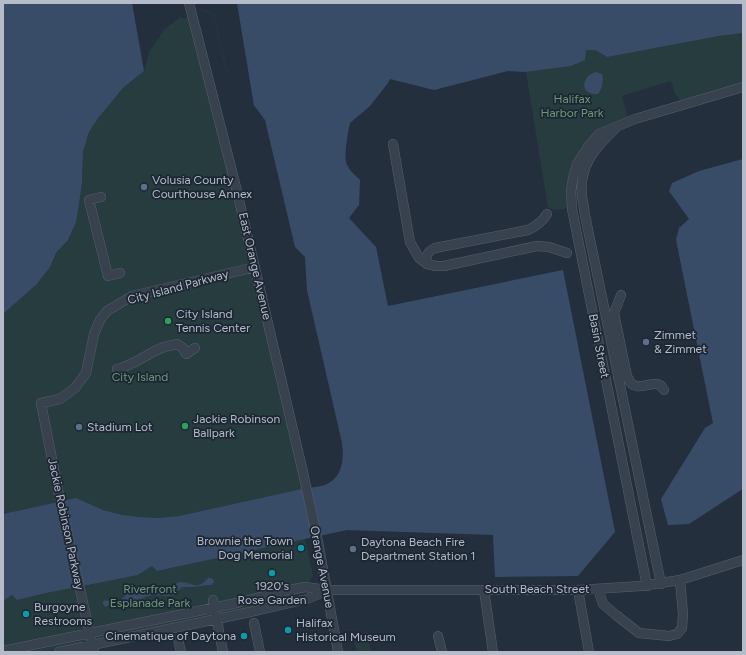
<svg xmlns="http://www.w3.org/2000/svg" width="746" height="655" font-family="Figtree,sans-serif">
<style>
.green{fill:#263c3f}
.water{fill:#394c67}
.pier{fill:#242f3e}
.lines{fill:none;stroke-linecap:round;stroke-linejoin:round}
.minor-casing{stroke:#565f6c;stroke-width:10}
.minor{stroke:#38414e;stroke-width:9}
.service-dot{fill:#5c6f8a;stroke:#1d2633;stroke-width:1.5}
.leisure-dot{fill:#2e9e5b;stroke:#1d2633;stroke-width:1.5}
.culture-dot{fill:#0f9aa8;stroke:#1d2633;stroke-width:1.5}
.labels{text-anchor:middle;stroke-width:3.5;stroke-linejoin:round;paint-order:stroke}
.park-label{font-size:12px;fill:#6b9a76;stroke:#1d2633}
.poi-label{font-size:12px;fill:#b4bcc9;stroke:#1d2633;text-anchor:start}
.street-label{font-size:12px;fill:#b4bcc9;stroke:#1d2633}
</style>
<rect width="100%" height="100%" fill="#242f3e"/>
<path class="green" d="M190 14 306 488 179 516 159 518 140 517 123 515 103 510 75 498 3 514V314L37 284 50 267 56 253 68 240 76 222 82 182 83 152 89 132 107 106 116 97 124 87 144 71 150 51 165 29 181 17Z
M743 33V87L683 105 675 93 671 81 622 96 629 122 577 164 572 206C564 209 556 212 548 207L526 72 571 66 585 50H595L607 57 719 36Z
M304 539 306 543 313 576 305 587 3 651V601L12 595 17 600 46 593 88 585 138 575 152 566 157 571Z
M303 591 309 592 269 601 259 605 96 641 94 636Z
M367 632 371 652H357L353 636Z
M87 637 88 643 41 652H17Z"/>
<path class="water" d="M3 3H743V33L719 36 607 57 595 50H586L585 60 571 66 526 72 508 71 434 90 390 79 388 83 370 106 350 123C348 132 343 158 347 165 350 171 355 175 360 180L359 205 349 218 376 247 388 306 563 270 615 532 578 576 495 577 493 535 347 530 157 571 152 566 138 575 88 585 46 593 17 600 12 595 3 601V514L76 498 103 510 123 515 140 517 159 518 179 516 306 488C312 487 319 487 325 485 343 478 344 459 342 443L307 290 305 257 295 247 265 120 226 68 213 14 202 10 181 17 165 29 150 51 144 71 124 87 99 117 89 132 83 152 82 182 79 204 76 222 68 240 56 253 50 267 37 284 3 314Z
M596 72 602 74C604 81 602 89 598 94 580 96 580 76 596 72Z
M743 159V489L738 492 689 524 668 525 661 499 705 428 713 423 676 240 679 228 689 219 669 191 672 183 699 171Z
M208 578H210L213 579 214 582 212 585H207L193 587H182L174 595 168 596 153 595 145 597 134 603 123 602 116 605H110L105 607 103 604V601C110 599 113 604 118 602 123 600 124 594 130 593 134 592 139 594 142 594 147 594 150 592 155 592 158 591 161 592 164 591 170 589 172 584 180 582 187 581 195 588 201 584 204 583 206 580 208 578Z"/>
<path class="pier" d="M132 3H237L254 106 226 68 213 14 203 10 199 11V13L183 19V17H181L165 29 150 51 144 71Z"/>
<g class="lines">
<g class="minor-casing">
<path id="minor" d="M189 3 235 183 302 468 318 542 338 652
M615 129C594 149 579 166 582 196 583 202 584 209 585 215L661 584
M393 144 410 242 419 258 427 264
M101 197 89 200 108 276 120 273
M547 214C542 222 537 226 528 230L435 248C428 251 425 255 427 264L436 266H444L537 246 549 247 567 253
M117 369C134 365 148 353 164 347 168 346 173 345 177 344L183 348 186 354 195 348
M627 376C628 378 629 380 630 382 639 394 657 375 664 390
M618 378 627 376 614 313 621 295
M647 586 572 209 571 191 573 178 577 164 588 147 599 134 635 119 743 87
M598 589 603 604 616 615 639 633 669 636 677 634 682 628 683 614 680 580
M484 590 493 652
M578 590 589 652
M213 600 223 652
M254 623 260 652
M438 636 442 652
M178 639 181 652
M3 651 237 603 280 592 305 587 327 590H578L641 586 680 580 743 560
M59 652 250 612 307 599 326 591
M94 652 59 495 41 403 60 399 75 388 86 373 94 334 100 320 107 311 132 296 255 267"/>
</g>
<use href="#minor" class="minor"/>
</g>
<g class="service-dot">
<circle cx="144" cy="187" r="4"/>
<circle cx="646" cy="342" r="4"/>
<circle cx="79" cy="427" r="4"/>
<circle cx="353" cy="549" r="4"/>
</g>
<g class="leisure-dot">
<circle cx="168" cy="321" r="4"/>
<circle cx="185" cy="426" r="4"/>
</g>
<g class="culture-dot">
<circle cx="301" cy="548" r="4"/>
<circle cx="272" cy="573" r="4"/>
<circle cx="26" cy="614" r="4"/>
<circle cx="288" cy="630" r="4"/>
<circle cx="244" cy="636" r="4"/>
</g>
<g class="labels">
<g class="park-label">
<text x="572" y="103">Halifax<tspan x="572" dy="14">Harbor Park</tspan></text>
<text x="140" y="381">City Island</text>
<text x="150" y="593">Riverfront<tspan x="150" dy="14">Esplanade Park</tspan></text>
</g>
<g class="poi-label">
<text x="152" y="184">Volusia County<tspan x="152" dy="14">Courthouse Annex</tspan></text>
<text x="176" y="318">City Island<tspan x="176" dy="14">Tennis Center</tspan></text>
<text x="654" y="339">Zimmet<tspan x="654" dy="14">&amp; Zimmet</tspan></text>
<text x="193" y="423">Jackie Robinson<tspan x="193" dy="14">Ballpark</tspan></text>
<text x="87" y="431">Stadium Lot</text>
<text x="293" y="545" text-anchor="end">Brownie the Town<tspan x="293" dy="14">Dog Memorial</tspan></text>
<text x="361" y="546">Daytona Beach Fire<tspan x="361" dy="14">Department Station 1</tspan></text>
<text x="272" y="590" text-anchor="middle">1920's<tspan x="272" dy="14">Rose Garden</tspan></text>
<text x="34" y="611">Burgoyne<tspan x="34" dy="14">Restrooms</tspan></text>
<text x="296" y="627">Halifax<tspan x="296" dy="14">Historical Museum</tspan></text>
<text x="236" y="640" text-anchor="end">Cinematique of Daytona</text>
</g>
<g class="street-label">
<text transform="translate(255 266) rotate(77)" y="4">East Orange Avenue</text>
<text transform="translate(178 287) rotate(-15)" y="4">City Island Parkway</text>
<text transform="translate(599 346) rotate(79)" y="4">Basin Street</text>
<text transform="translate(66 524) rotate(78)" y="4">Jackie Robinson Parkway</text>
<text transform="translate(322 567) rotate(79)" y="4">Orange Avenue</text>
<text x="537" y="593">South Beach Street</text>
</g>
</g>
<rect width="746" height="655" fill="none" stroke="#b4bcc9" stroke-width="8"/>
</svg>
